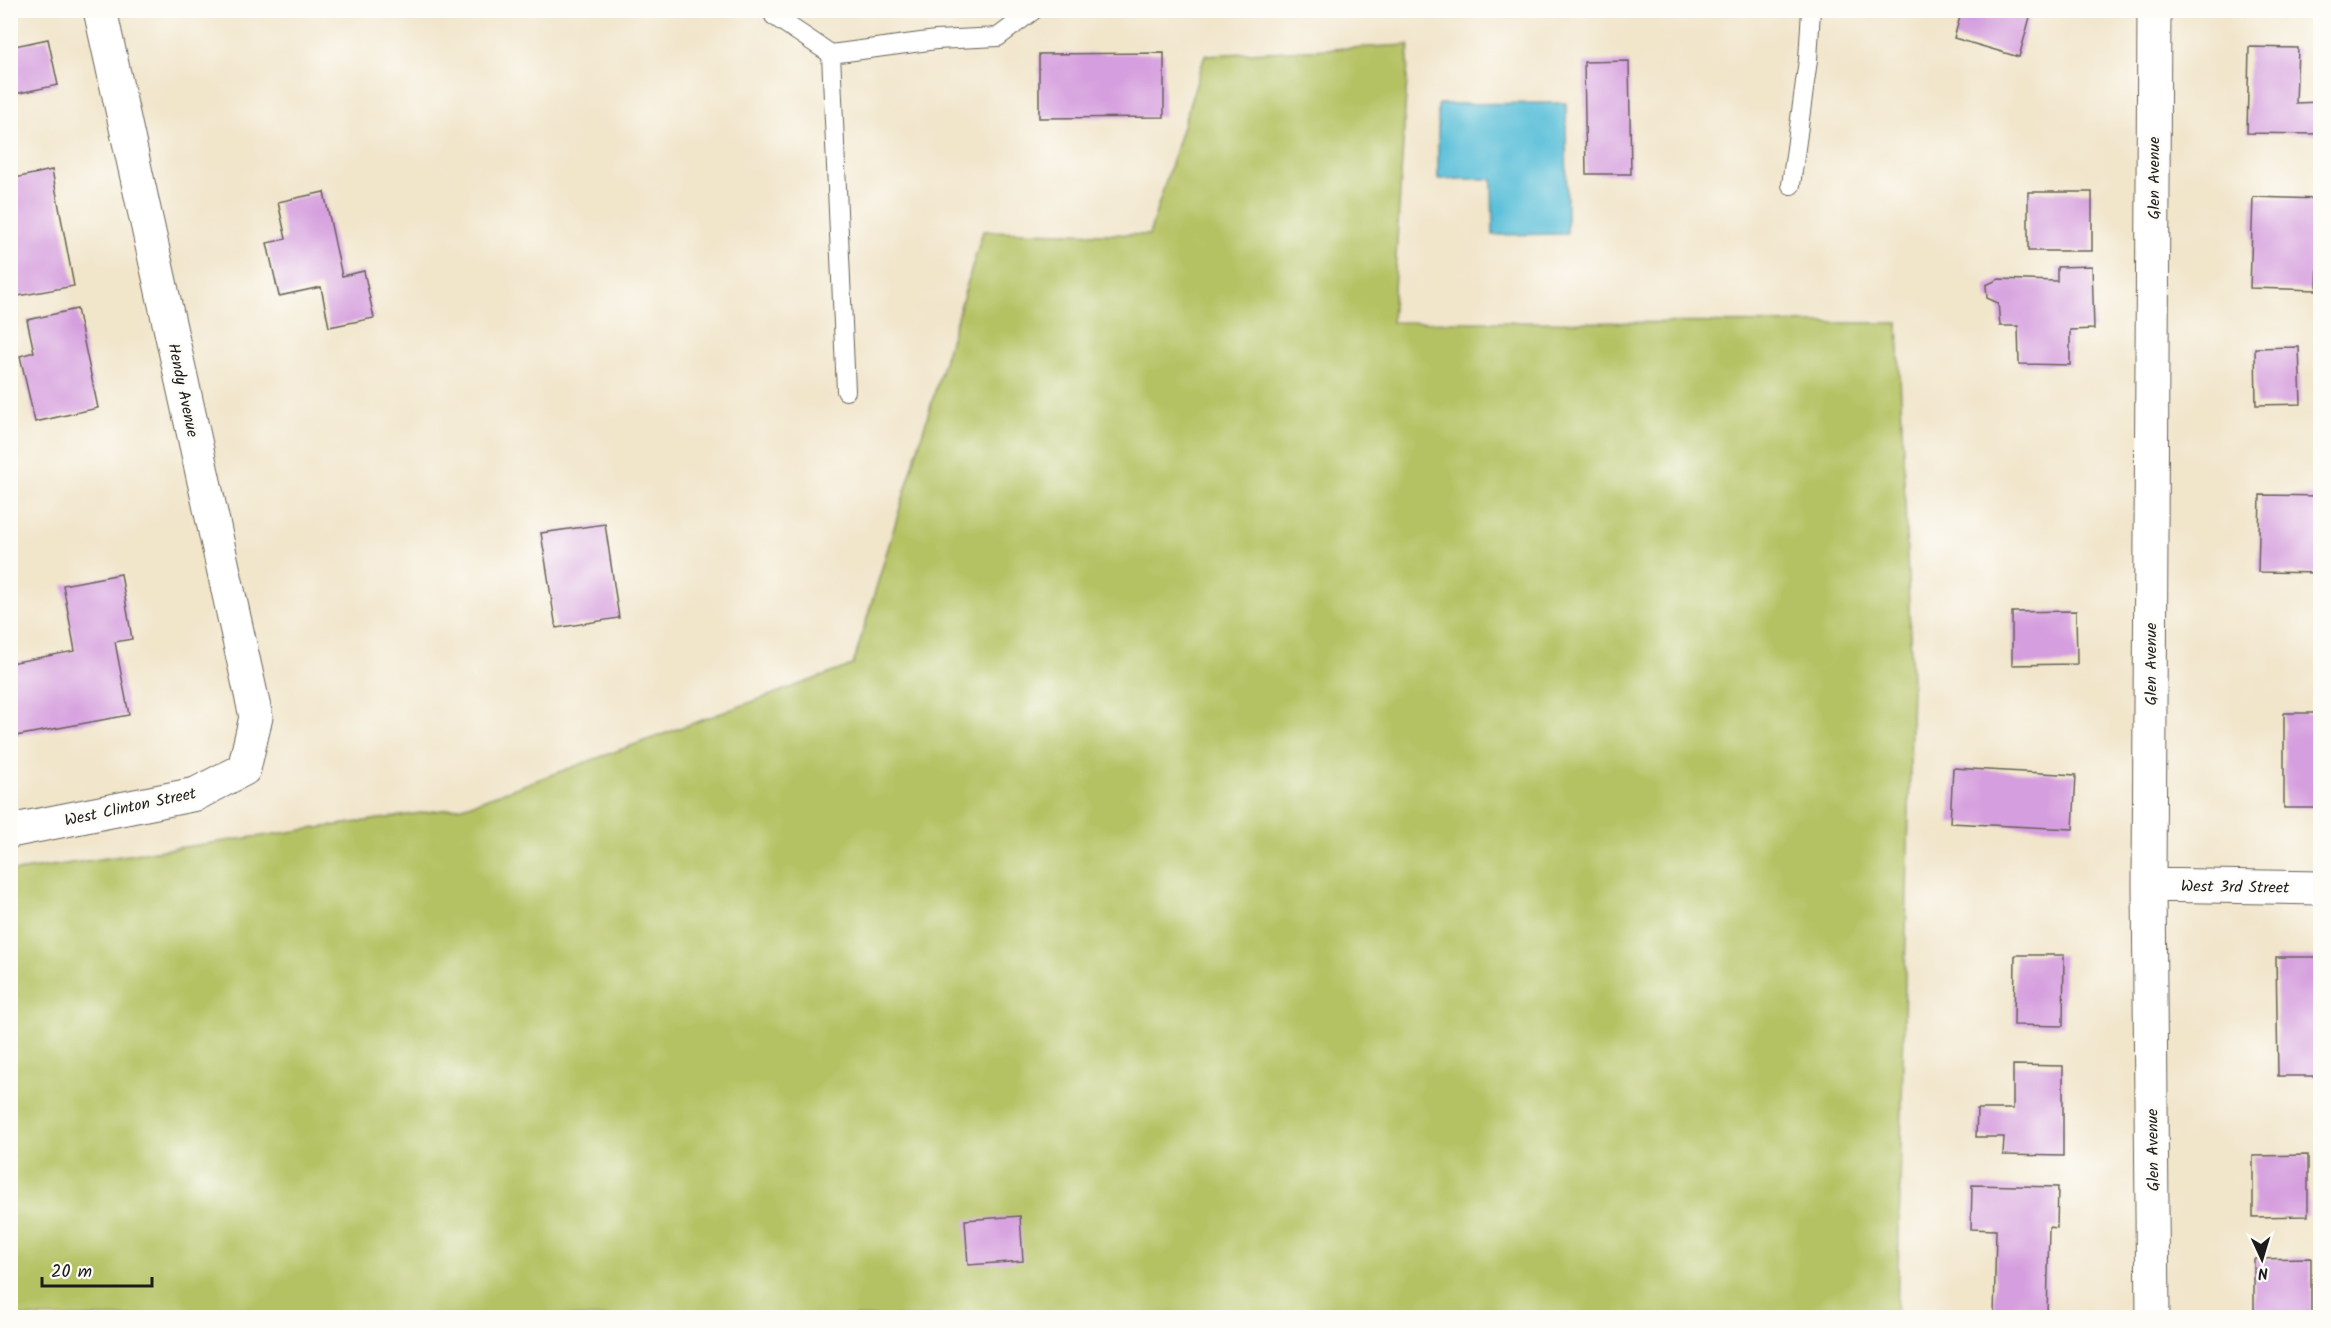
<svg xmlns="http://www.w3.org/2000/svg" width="2331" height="1328" font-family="Kalam,sans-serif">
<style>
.green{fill:#b5c264;stroke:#686f40;stroke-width:1.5}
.water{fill:#5bc0d9;stroke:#3c6e7a;stroke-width:1.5}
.building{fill:#d59ede}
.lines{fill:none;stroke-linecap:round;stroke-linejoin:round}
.service-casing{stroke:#676259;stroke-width:20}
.minor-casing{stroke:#676259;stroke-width:35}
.service{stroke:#fff;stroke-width:18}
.minor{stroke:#fff;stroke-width:33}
.labels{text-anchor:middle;stroke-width:6;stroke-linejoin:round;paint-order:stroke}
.street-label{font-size:16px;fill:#1c1c1c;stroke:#fdfcf7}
</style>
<rect width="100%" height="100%" fill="#fdfcf7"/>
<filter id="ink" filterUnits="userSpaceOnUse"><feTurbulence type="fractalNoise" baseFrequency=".0167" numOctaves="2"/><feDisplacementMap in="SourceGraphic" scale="12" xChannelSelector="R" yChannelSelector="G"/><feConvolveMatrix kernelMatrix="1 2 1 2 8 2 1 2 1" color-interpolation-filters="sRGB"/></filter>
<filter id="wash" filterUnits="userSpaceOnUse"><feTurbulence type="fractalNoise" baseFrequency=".008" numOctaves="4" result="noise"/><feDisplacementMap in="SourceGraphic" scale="24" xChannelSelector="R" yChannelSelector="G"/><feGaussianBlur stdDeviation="1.35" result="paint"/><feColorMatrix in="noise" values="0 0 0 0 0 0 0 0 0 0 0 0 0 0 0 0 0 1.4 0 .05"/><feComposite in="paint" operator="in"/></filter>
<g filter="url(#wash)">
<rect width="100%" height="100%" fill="#f1e5ca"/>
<path class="green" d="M1409 45 1392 322 1898 323 1912 683 1897 1317H11L10 872 463 807 853 665 983 231 1149 235 1205 55Z"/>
<path class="water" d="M1566 103 1567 234 1493 235 1492 179H1438V104Z"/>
<g id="blocks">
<path class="building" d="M1962 10H2032L2019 57 1954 38Z
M48 39 58 85 10 95V47Z
M2249 47 2298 48 2296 103 2320 102V134L2247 133Z
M1164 53V117L1039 118V54Z
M1629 61 1631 174H1586L1584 62Z
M52 170 74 286 13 297 10 284V179Z
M324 192 342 276 364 271 374 318 329 327 321 287 279 296 267 243 286 239 278 202Z
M2028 192H2092V251H2028Z
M2253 197 2320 199 2317 290 2250 288Z
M2092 266 2094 329 2070 330V365L2019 364 2018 326H2000L1998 303 1987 298 1986 285 1999 279 2057 281V267Z
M77 309 98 408 35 422 20 356 34 352 27 320Z
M2299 347 2301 404 2256 405 2255 348Z
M2260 495 2320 496V573L2258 572Z
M605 524 619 618 556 628 541 533Z
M121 574 132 639 115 642 129 715 10 737V663L75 651 63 585Z
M2076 611 2077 664 2012 665V612Z
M2284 713H2320V808H2284Z
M1953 768 2076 775 2073 829 1950 823Z
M2015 955H2064L2063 1026 2014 1025Z
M2276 957H2320V1076H2278Z
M2013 1065 2063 1066V1156L2003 1155 2004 1137H1976L1977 1109H2013Z
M2308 1155V1216L2253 1217V1156Z
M1972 1185 2058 1187 2057 1228 2049 1227 2047 1318H1994L1996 1230 1971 1229Z
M1020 1216 1023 1261 968 1265 965 1220Z
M2311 1258V1318H2254V1259Z"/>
</g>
</g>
<g filter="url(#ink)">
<use href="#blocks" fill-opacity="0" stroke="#676259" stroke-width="1.5"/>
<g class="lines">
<g class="service-casing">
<path id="service" d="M773 10 774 16 831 54
M1791 185 1808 60 1811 10
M846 391 831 54 936 40 998 37 1034 10"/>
</g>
<g class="minor-casing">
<path id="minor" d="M10 831 196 794 244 769 256 717 100 10
M2149 885 2320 888
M2153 1318 2149 885 2154 10"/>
</g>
<use href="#service" class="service"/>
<use href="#minor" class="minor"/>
</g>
</g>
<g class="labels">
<g class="street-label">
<text transform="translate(2153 178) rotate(-90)" y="6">Glen Avenue</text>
<text transform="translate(184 390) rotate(78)" y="6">Hendy Avenue</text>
<text transform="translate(2150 664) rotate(-90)" y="6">Glen Avenue</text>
<text transform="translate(130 806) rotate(-12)" y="6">West Clinton Street</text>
<text transform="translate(2235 886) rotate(1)" y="6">West 3rd Street</text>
<text transform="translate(2152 1150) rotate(-91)" y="6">Glen Avenue</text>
</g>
</g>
<rect width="2331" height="1328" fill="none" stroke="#fdfcf7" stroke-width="36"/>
<g transform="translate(2262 1259) rotate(176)" stroke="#fdfcf7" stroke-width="4.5" paint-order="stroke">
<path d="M0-4.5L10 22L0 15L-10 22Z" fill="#1c1c1c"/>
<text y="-9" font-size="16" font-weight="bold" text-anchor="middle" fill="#1c1c1c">N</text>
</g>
<path d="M42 1277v9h110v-9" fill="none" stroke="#1c1c1c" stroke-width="3"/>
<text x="51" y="1277" font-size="18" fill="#1c1c1c" stroke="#fdfcf7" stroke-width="4.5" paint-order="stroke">20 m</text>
</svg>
